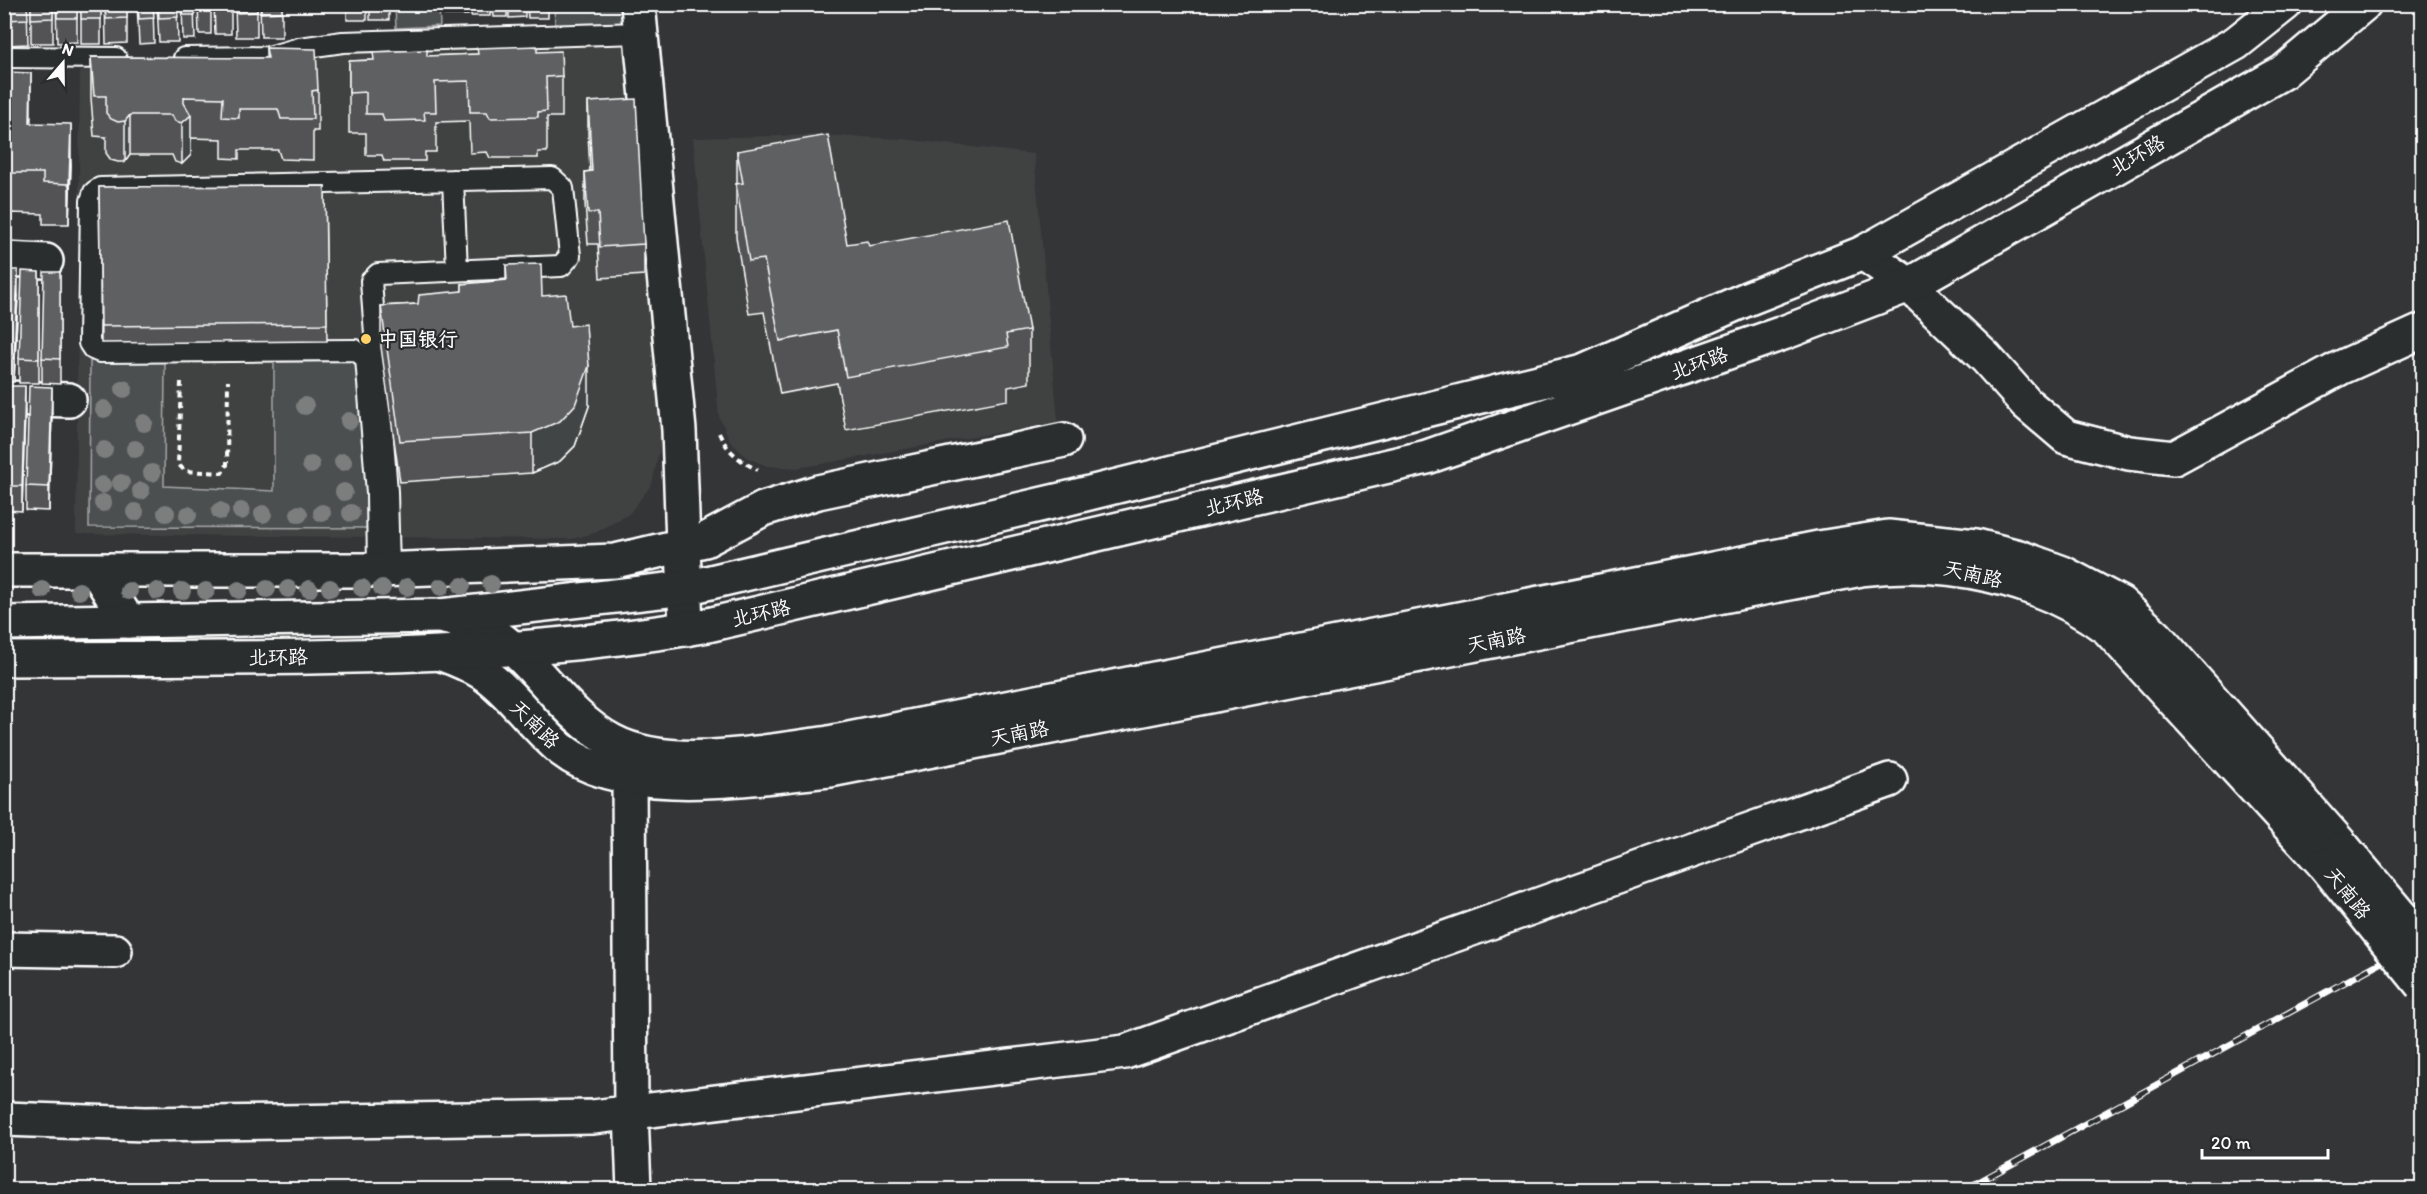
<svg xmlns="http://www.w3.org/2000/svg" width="2427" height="1194" font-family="Itim,'LXGW WenKai TC',sans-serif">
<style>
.built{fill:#404243}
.green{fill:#4c4f50;stroke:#a6a7a8;stroke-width:1.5}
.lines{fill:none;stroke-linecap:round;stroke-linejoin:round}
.service-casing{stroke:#fff;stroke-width:24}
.minor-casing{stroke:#fff;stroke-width:38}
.secondary-casing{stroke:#fff;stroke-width:38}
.primary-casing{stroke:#fff;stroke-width:38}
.path{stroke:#fff;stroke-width:4;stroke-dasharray:6 4.5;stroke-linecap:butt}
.service{stroke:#2a2d2e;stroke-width:20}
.minor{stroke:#2a2d2e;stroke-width:33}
.secondary{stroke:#2a2d2e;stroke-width:33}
.primary{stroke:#2a2d2e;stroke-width:33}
.rail-casing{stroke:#fff;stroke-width:7}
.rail{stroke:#2a2d2e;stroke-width:4.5;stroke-dasharray:14;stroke-linecap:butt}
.secondary-bridge-casing{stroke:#fff;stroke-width:38;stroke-linecap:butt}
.secondary-bridge{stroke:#2a2d2e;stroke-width:33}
.tree{fill:#7c7e7e}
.wall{fill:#525354;stroke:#fff;stroke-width:1.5}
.shaded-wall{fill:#424445;stroke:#fff;stroke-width:1.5}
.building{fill:#5f6162;stroke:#fff;stroke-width:1.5}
.poi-dot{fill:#ffd166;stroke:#2a2d2e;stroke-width:2}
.labels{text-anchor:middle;stroke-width:4.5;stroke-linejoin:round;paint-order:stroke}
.street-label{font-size:20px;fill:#fff;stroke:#2a2d2e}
.poi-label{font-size:20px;font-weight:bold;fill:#fff;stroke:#2a2d2e;text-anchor:start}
</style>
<rect width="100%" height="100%" fill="#333536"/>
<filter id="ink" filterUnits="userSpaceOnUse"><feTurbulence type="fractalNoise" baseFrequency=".0167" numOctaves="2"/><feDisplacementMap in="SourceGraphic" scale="12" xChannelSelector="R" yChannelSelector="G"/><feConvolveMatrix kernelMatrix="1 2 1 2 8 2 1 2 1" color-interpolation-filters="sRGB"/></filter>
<g filter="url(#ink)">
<path class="built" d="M621 45 628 48 661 412V441L652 484 629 514 595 533 572 539 76 534 80 71 273 68 312 55 340 50Z
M817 135 902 139 1034 154 1058 422 798 468 767 466 746 457 731 442 719 417 693 138Z"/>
<path class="green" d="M395 5H439L440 26 396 28Z
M554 5H628L625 21 620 23 555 25Z
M90 361H165L164 486 274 491V362L362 361 371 528 89 527Z"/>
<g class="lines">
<g class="service-casing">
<path id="service" d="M4 57 116 58
M184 58 268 57 300 48 343 42 640 33
M453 180 457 270
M378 570 377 493 366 358 355 350 100 352 93 349 89 343 91 201 94 192 100 188 552 178 563 188 570 256 561 266 378 274 371 281 387 492 389 569"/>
</g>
<g class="minor-casing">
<path id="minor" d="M638 4 679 430 686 629
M1863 253 1909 285 1986 358 2026 403 2066 437 2129 453 2174 458 2340 368 2422 331
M4 259 46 261
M4 398 69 400
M4 570H378L615 561 705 540 763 509 818 492 1064 440
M97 572 128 621
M629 777 631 1112 634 1190
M4 949 115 951
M4 1119 145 1124 593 1117 1125 1052 1890 780"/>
</g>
<g class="secondary-casing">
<path id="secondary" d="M441 616C459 621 481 625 497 636 539 666 565 716 612 741 670 772 766 751 829 743L1819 548 1888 537 1976 546 2019 557 2063 573 2120 603 2157 637 2344 848
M442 654C456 659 470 665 483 673 512 693 534 727 562 750 626 800 755 777 830 770L1861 569C1945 558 2040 577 2108 629L2325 865"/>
</g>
<g class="primary-casing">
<path id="primary" d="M4 623 441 616 685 588 1069 498 1583 371 1749 298 1863 253 2236 43 2285 4
M4 659C239 657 476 665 708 625L1427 457 1783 333 1909 285 2283 72 2364 4"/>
</g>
<path class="path" d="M181 382 178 464 185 471 222 473 227 465 228 381
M719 433C727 451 741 462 758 470"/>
<use href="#service" class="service"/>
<use href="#minor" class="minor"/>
<use href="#secondary" class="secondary"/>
<use href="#primary" class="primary"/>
<g class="rail-casing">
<path id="rail" d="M1964 1190 2422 940"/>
</g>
<use href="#rail" class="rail"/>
<g class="secondary-bridge-casing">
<path id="secondary-bridge" d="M2344 848 2422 941
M2325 865 2422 985"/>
</g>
<use href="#secondary-bridge" class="secondary-bridge"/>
</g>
<g class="tree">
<circle cx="124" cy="389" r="9"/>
<circle cx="305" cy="406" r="9"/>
<circle cx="104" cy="409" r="9"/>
<circle cx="349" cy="421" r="9"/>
<circle cx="144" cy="423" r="9"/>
<circle cx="135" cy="449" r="9"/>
<circle cx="104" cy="450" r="9"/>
<circle cx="343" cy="462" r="9"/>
<circle cx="311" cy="465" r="9"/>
<circle cx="152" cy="473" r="9"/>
<circle cx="121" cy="483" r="9"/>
<circle cx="102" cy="485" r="9"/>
<circle cx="141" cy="491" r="9"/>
<circle cx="344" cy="492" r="9"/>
<circle cx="103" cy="503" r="9"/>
<circle cx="220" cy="511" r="9"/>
<circle cx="241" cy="511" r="9"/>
<circle cx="135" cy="512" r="9"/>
<circle cx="166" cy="513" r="9"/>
<circle cx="322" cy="513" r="9"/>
<circle cx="351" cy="513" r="9"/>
<circle cx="263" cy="514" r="9"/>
<circle cx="299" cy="514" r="9"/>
<circle cx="188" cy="515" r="9"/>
<circle cx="491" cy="584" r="9"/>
<circle cx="462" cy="586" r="9"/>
<circle cx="407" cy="587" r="9"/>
<circle cx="441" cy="587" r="9"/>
<circle cx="330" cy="588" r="9"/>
<circle cx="362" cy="588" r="9"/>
<circle cx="382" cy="588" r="9"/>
<circle cx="267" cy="589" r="9"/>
<circle cx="288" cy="589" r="9"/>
<circle cx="309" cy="589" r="9"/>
<circle cx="42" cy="590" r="9"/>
<circle cx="239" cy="590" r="9"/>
<circle cx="79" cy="591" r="9"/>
<circle cx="129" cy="591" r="9"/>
<circle cx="157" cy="591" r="9"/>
<circle cx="182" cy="591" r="9"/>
<circle cx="206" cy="591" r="9"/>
</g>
<path class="wall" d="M5 4H27L28 44 6 45Z
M31 4H53V43H31Z
M56 4H77V42L57 43Z
M81 4H101V44H81Z
M105 4H127V43L106 44Z
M137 4H153L154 43 139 44Z
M157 4H177L178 42H159Z
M182 4H194L195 39H183Z
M198 4H211V34H199Z
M214 4H231V34H215Z
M235 4H257V37H236Z
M260 4H282V37H261Z
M347 4H367V20H347Z
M370 4H389V20H370Z
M445 4H468V15H445Z
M471 4H490V16H471Z
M493 4H507V17H494Z
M509 4H525V17L509 18Z
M527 4H548V18H528Z
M266 48 318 90V131H313V160L281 159 278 150H239V159L222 158V139L191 138V155L182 164 175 162 172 155H130L125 162H118L111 160 106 153V137L94 136 91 98V57L266 58Z
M537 52 562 76V117H547V152H538V158H490L487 152 470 153 469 121 436 122V152H425V161H384L382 155H366V133H349V61L373 60 427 56Z
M4 72 31 123 71 164 69 224H43V214L10 213V226H4Z
M588 102 644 244V275L600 278 598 244H588L585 203V172L590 171 588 133Z
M737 151 847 244 869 246 1029 330V383L1008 387V400L846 430 837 383 780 394 764 312 749 314 736 237V184H737Z
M325 186 327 341 101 343 99 187Z
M506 265 542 296 570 326 589 406 575 446 560 461 532 473 400 482 381 347V306L418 304 462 291V284L506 280Z
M4 270 18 295 14 382H4Z
M39 272V383H19V358Z
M60 272V384L42 383V358Z
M4 386 25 411 22 511 4 510Z
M52 412 49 511 26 510V486Z"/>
<path class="shaded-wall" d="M31 73V114L30 163V123Z
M130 115V155L125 162V121Z
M191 115V155L182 164V123Z
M71 124V164L69 224V184Z
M18 270V295L14 382V358Z
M589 366V406L575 446 560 461 532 473V433Z
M25 386V411L22 511V486Z
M52 387V412L49 511V487Z"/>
<path class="building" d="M6 4H27L28 19 6 20Z
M31 4H53V18L31 19Z
M57 4H77V18H57Z
M81 4H101V19H81Z
M105 4H127V18L106 19Z
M138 4H153L154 18 139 19Z
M158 4H177L178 17 159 18Z
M183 4H194L195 15H183Z
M199 4H211V9H199Z
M215 4H231V9H215Z
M236 4H257V12L236 13Z
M261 4H282V12L261 13Z
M537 46V52L561 51 562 76 546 77 547 111 538 112V117L490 118 487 112H470L469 81 435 82 436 112H424L425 120 384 121 382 114H366V92L349 93V61L374 60 373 52 427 50V56L478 54 477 48Z
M266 48 316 49 318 90 312 91 313 119H281L278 109H239V118L222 117 223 98 184 97V103L191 115 182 123 175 121 172 115H130L125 121 118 122 111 119 106 113V96H94L91 57 268 58Z
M4 72 31 73 30 123 71 124 69 184 43 183V173H10V186L4 185Z
M636 99 644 244 600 247 598 213H588L585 172 592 171 588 102Z
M828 135 847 244 867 241 869 246 1009 220 1029 330 1006 334 1008 347 846 377 837 330 780 341 764 259 749 261 736 184 743 183 737 151Z
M325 186 327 324 101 326 99 187Z
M541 264 542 296 566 294 570 326 586 324 589 366 575 405 560 421 532 433 400 441 381 306 418 304 419 295 462 291V284L507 280 506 265Z
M4 270H18L14 358H4Z
M22 271 39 272V359L19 358Z
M44 272H60V359L42 358Z
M4 386H25L22 486H4Z
M29 386 52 387 49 487 26 486Z"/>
</g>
<circle class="poi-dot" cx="366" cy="339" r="6"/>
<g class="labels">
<g class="street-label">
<text transform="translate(2137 155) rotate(-30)" y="7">北环路</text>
<text transform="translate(1699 363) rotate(-20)" y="7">北环路</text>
<text transform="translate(1234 502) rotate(-13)" y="7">北环路</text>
<text transform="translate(1973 574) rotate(13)" y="7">天南路</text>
<text transform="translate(761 613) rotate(-13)" y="7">北环路</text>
<text transform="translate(1496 640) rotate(-11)" y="7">天南路</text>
<text transform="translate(278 657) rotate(-1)" y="7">北环路</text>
<text transform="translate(535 724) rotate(44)" y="7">天南路</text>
<text transform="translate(1019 733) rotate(-11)" y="7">天南路</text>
<text transform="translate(2348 893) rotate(51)" y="7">天南路</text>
</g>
<g class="poi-label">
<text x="378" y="346">中国银行</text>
</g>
</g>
<rect width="2427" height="1194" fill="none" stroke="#2a2d2e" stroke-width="24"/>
<rect x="12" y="12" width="2403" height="1170" fill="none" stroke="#fff" stroke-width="2" filter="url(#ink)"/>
<g transform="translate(63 63) rotate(20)" stroke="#2a2d2e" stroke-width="4.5" paint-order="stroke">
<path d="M0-4.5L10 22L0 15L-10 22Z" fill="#ffffff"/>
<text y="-9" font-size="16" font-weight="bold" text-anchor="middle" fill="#ffffff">N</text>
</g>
<path d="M2202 1149v9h126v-9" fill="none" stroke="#ffffff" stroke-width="3"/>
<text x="2211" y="1149" font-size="18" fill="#ffffff" stroke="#2a2d2e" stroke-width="4.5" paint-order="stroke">20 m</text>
</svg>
